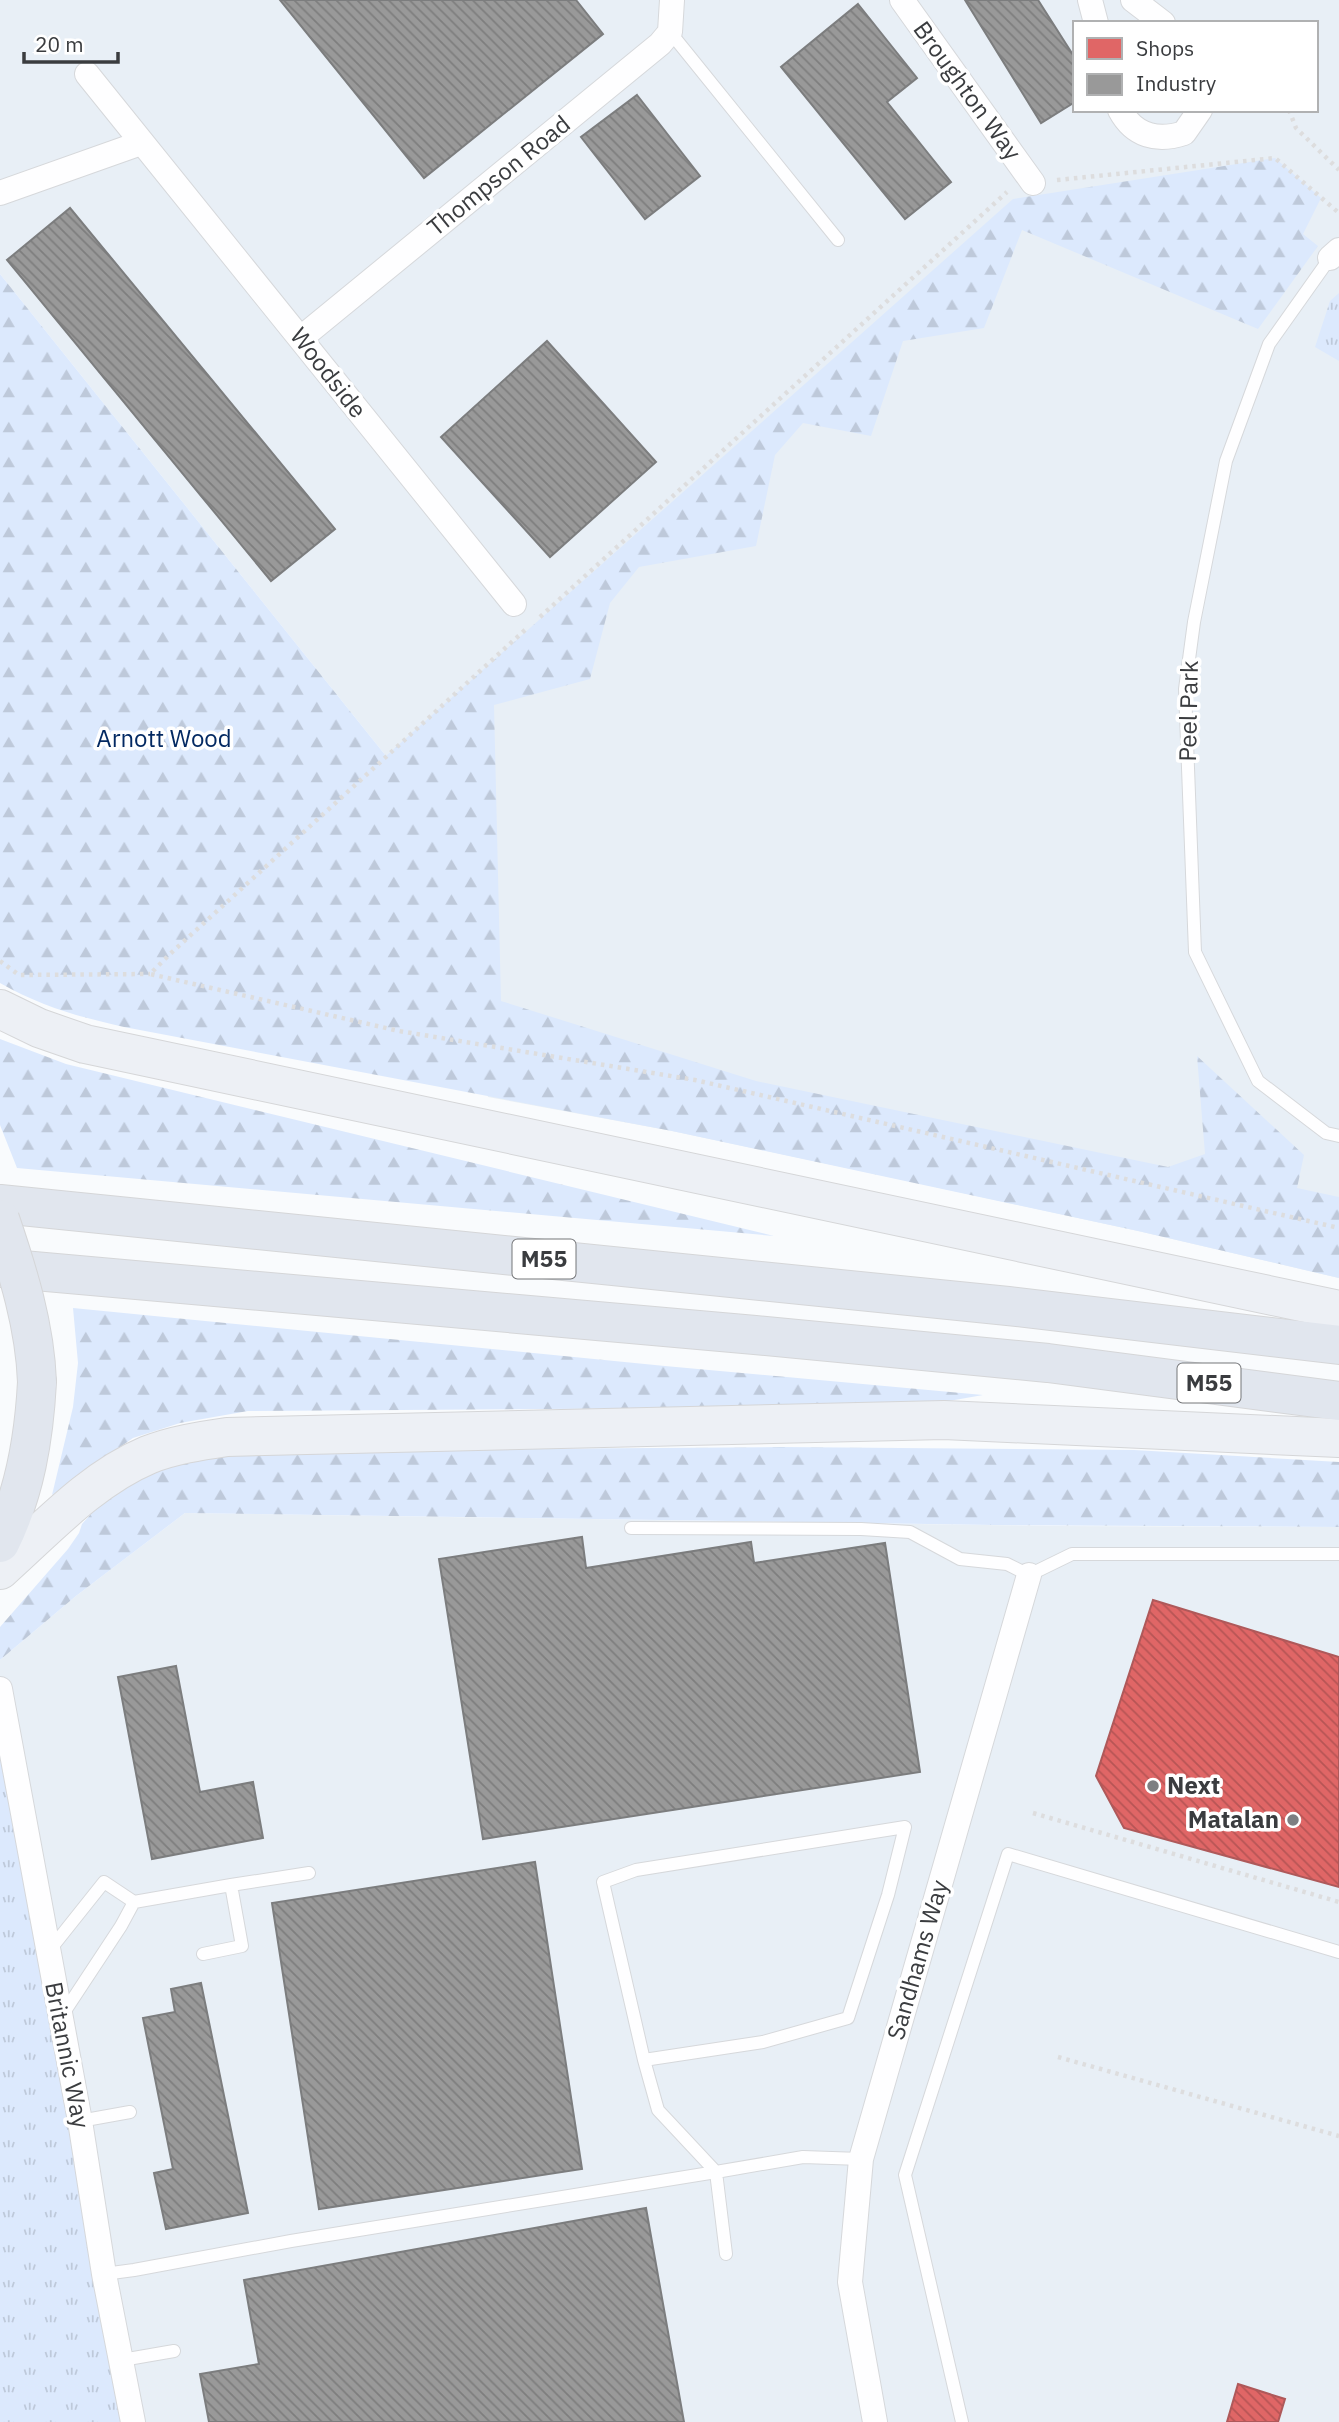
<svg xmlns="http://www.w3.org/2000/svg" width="1339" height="2422" font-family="'IBM Plex Sans',sans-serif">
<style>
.built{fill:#e8eff6;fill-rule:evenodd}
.grass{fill:url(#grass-tufts)}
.forest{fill:url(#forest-firs)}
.shops{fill:url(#shops-back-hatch);stroke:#ae595a;stroke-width:2}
.industry{fill:url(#industry-back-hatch);stroke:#7c7d7e;stroke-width:2}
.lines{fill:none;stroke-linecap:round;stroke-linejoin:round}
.lane-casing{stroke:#d6d8db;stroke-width:14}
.street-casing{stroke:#d6d8db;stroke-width:26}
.primary-casing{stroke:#d5d6d8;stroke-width:40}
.highway-casing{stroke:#d5d6d8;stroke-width:40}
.path{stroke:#ddddde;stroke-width:4.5;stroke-dasharray:3.5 5;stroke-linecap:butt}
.lane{stroke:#fefeff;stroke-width:12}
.street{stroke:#fefeff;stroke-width:24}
.primary{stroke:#edf0f5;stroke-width:38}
.highway{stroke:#e1e6ee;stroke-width:38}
.highway-bridge-casing{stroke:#d5d6d8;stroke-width:40;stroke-linecap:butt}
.highway-bridge{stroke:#e1e6ee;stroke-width:38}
.poi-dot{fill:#7d7f82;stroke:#fff;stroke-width:2.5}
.labels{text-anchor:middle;stroke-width:7;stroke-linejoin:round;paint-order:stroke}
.shield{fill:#fff;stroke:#757679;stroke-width:2}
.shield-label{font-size:23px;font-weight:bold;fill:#3a3c3f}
.street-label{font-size:24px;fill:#3a3c3f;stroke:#fff}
.park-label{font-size:24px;fill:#032962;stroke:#fff}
.poi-label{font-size:24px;font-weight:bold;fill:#3a3c3f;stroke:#fff;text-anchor:start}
</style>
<defs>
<pattern id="grass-tufts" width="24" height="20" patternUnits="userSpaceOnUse" patternTransform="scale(1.75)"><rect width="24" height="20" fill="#dce9fd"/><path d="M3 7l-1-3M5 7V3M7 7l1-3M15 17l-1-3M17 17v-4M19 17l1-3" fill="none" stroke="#bec9da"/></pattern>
<pattern id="forest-firs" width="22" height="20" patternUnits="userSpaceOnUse" patternTransform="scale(1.75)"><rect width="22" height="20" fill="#dce9fd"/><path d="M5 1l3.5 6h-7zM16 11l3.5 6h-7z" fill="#bec9da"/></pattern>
<pattern id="shops-back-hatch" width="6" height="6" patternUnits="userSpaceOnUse" patternTransform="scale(1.75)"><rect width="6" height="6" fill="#e06666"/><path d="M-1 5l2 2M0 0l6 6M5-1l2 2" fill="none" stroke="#b75555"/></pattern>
<pattern id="industry-back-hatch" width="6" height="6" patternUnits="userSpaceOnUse" patternTransform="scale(1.75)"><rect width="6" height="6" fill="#999"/><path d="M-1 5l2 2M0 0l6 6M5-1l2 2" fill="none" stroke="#7e7e7e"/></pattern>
</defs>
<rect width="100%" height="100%" fill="#f9fbfd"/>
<path class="built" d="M0 0H1339V1278L1138 1231 908 1181 672 1131 488 1097 386 756 0 274ZM1075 23H1316V110H1075Z
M185 1513 1049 1526 1339 1527V2422H132L0 1689V1660L76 1596Z"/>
<path class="grass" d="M1339 293V361L1315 347 1330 301Z
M0 1689 132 2422H0Z"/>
<path class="forest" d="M1275 158 1321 198 1303 234 1318 246 1258 329 1022 230 984 328 903 341 871 436 803 423 775 455 756 546 639 567 610 603 590 679 494 705 501 1001 756 1081 1168 1167 1205 1154 1197 1056 1304 1155 1297 1188 1339 1197V1278L1138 1231 672 1131 124 1027C76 1016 43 1007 0 983V274L386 756 1013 199Z
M0 1039 66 1064 774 1236 17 1168 0 1125Z
M73 1308 665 1366 983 1395 949 1401 695 1408 248 1411 180 1423 133 1438 52 1495 73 1407 78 1363Z
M782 1447 1134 1450 1339 1462V1527L994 1525 185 1513 76 1596 0 1660V1627L68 1549 79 1533 82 1524 98 1506 122 1486 156 1470 241 1451Z"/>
<path class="shops" d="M1153 1600 1339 1657V1887L1124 1828 1096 1776Z
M1238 2384 1285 2399 1278 2422H1227Z"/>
<path class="industry" d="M280 0H576L603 34 424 178Z
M965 0H1038L1075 58V102L1041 123Z
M858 4 917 78 887 102 951 182 905 219 781 67Z
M637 95 700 176 645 219 581 137Z
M70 208 335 529 271 581 7 260Z
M547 341 656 462 550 557 441 437Z
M582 1537 586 1568 751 1542 754 1563 885 1543 920 1772 483 1839 439 1559Z
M176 1666 200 1792 253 1782 263 1838 152 1859 118 1677Z
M535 1862 582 2169 319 2209 272 1903Z
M201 1983 248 2213 166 2229 154 2173 173 2169 143 2018 175 2012 171 1989Z
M646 2208 684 2422H209L200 2374 259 2364 244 2280Z"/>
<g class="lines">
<g class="lane-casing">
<path id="lane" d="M670 32 838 240
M1330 258 1269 344 1226 461 1194 622 1185 689 1195 952 1258 1081 1326 1133 1339 1136
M631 1528 861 1529 910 1532 960 1559 1007 1564 1029 1575 1072 1554H1339
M231 1885 309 1873
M49 1951 104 1882 134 1902 231 1885 242 1946 203 1954
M63 2014 121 1926 134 1902
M644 2060 763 2042 848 2018 888 1895 905 1827 636 1870 603 1882 644 2060 658 2110 716 2172 803 2157 861 2159
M80 2121 130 2112
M104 2274 134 2270 291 2241 716 2172 726 2254
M122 2360 174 2351
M962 2422 905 2175 1008 1854 1339 1952"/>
</g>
<g class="street-casing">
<path id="street" d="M902 0 1033 183
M1090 0 1096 23
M1133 0 1163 23
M87 74 514 604
M1120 110C1134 136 1157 142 1184 133L1200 110
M0 193 141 143
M1330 258 1339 250
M301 338 660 44 670 32 672 0
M0 1689 80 2121 104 2274 133 2422
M875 2422 850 2282 861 2159 1029 1575"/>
</g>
<g class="primary-casing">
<path id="primary" d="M0 1009 39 1028 85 1044 1339 1310
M0 1570C46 1529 91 1479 148 1455 173 1445 200 1441 227 1437L944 1420 1339 1438"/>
</g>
<g class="highway-casing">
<path id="highway" d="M0 1204 1008 1306 1339 1345
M0 1268 755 1335 1048 1363 1339 1401
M0 1543C25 1493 34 1438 37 1382"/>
</g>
<path class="path" d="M1289 110 1296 128 1339 170
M1057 180 1275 158 1339 213
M540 617 1007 192
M525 630 170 954 150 974 399 1031 695 1080 1339 1228
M0 961 19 975 150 974
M1033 1813 1339 1902
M1058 2057 1339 2136"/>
<use href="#lane" class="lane"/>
<use href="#street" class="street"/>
<use href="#primary" class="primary"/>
<use href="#highway" class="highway"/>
<g class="highway-bridge-casing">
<path id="highway-bridge" d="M0 1219C18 1272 35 1326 37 1382"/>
</g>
<use href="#highway-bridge" class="highway-bridge"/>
</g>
<g class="poi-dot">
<circle cx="1153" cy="1786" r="7"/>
<circle cx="1293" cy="1820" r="7"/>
</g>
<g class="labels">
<g class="shield">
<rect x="512.5" y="1239.5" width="63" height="39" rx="5"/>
<rect x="1177.5" y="1363.5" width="63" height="39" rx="5"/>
</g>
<g class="shield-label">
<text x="544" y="1267">M55</text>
<text x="1209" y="1391">M55</text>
</g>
<g class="street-label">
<text transform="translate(967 91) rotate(54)" y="8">Broughton Way</text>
<text transform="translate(499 176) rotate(-39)" y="8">Thompson Road</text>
<text transform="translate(328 373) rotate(52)" y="8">Woodside</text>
<text transform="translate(1189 711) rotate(-89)" y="8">Peel Park</text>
<text transform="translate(918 1960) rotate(-74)" y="8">Sandhams Way</text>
<text transform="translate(67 2055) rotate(79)" y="8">Britannic Way</text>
</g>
<g class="park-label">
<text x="164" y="747">Arnott Wood</text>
</g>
<g class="poi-label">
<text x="1167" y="1794">Next</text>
<text x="1279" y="1828" text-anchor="end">Matalan</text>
</g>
</g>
<rect x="1073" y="21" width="245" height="91" fill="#ffffff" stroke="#b0b1b2" stroke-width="2"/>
<rect x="1087" y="38" width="35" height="21" fill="#e06666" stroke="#b0b1b2" stroke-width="2"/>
<text x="1136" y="56" font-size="21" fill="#3a3c3f">Shops</text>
<rect x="1087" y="74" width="35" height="21" fill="#999999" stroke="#b0b1b2" stroke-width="2"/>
<text x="1136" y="91" font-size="21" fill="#3a3c3f">Industry</text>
<path d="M24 52v10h94v-10" fill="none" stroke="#3a3c3f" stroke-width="3.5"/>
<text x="35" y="52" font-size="21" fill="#3a3c3f" stroke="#ffffff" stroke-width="5" paint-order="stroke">20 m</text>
</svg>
